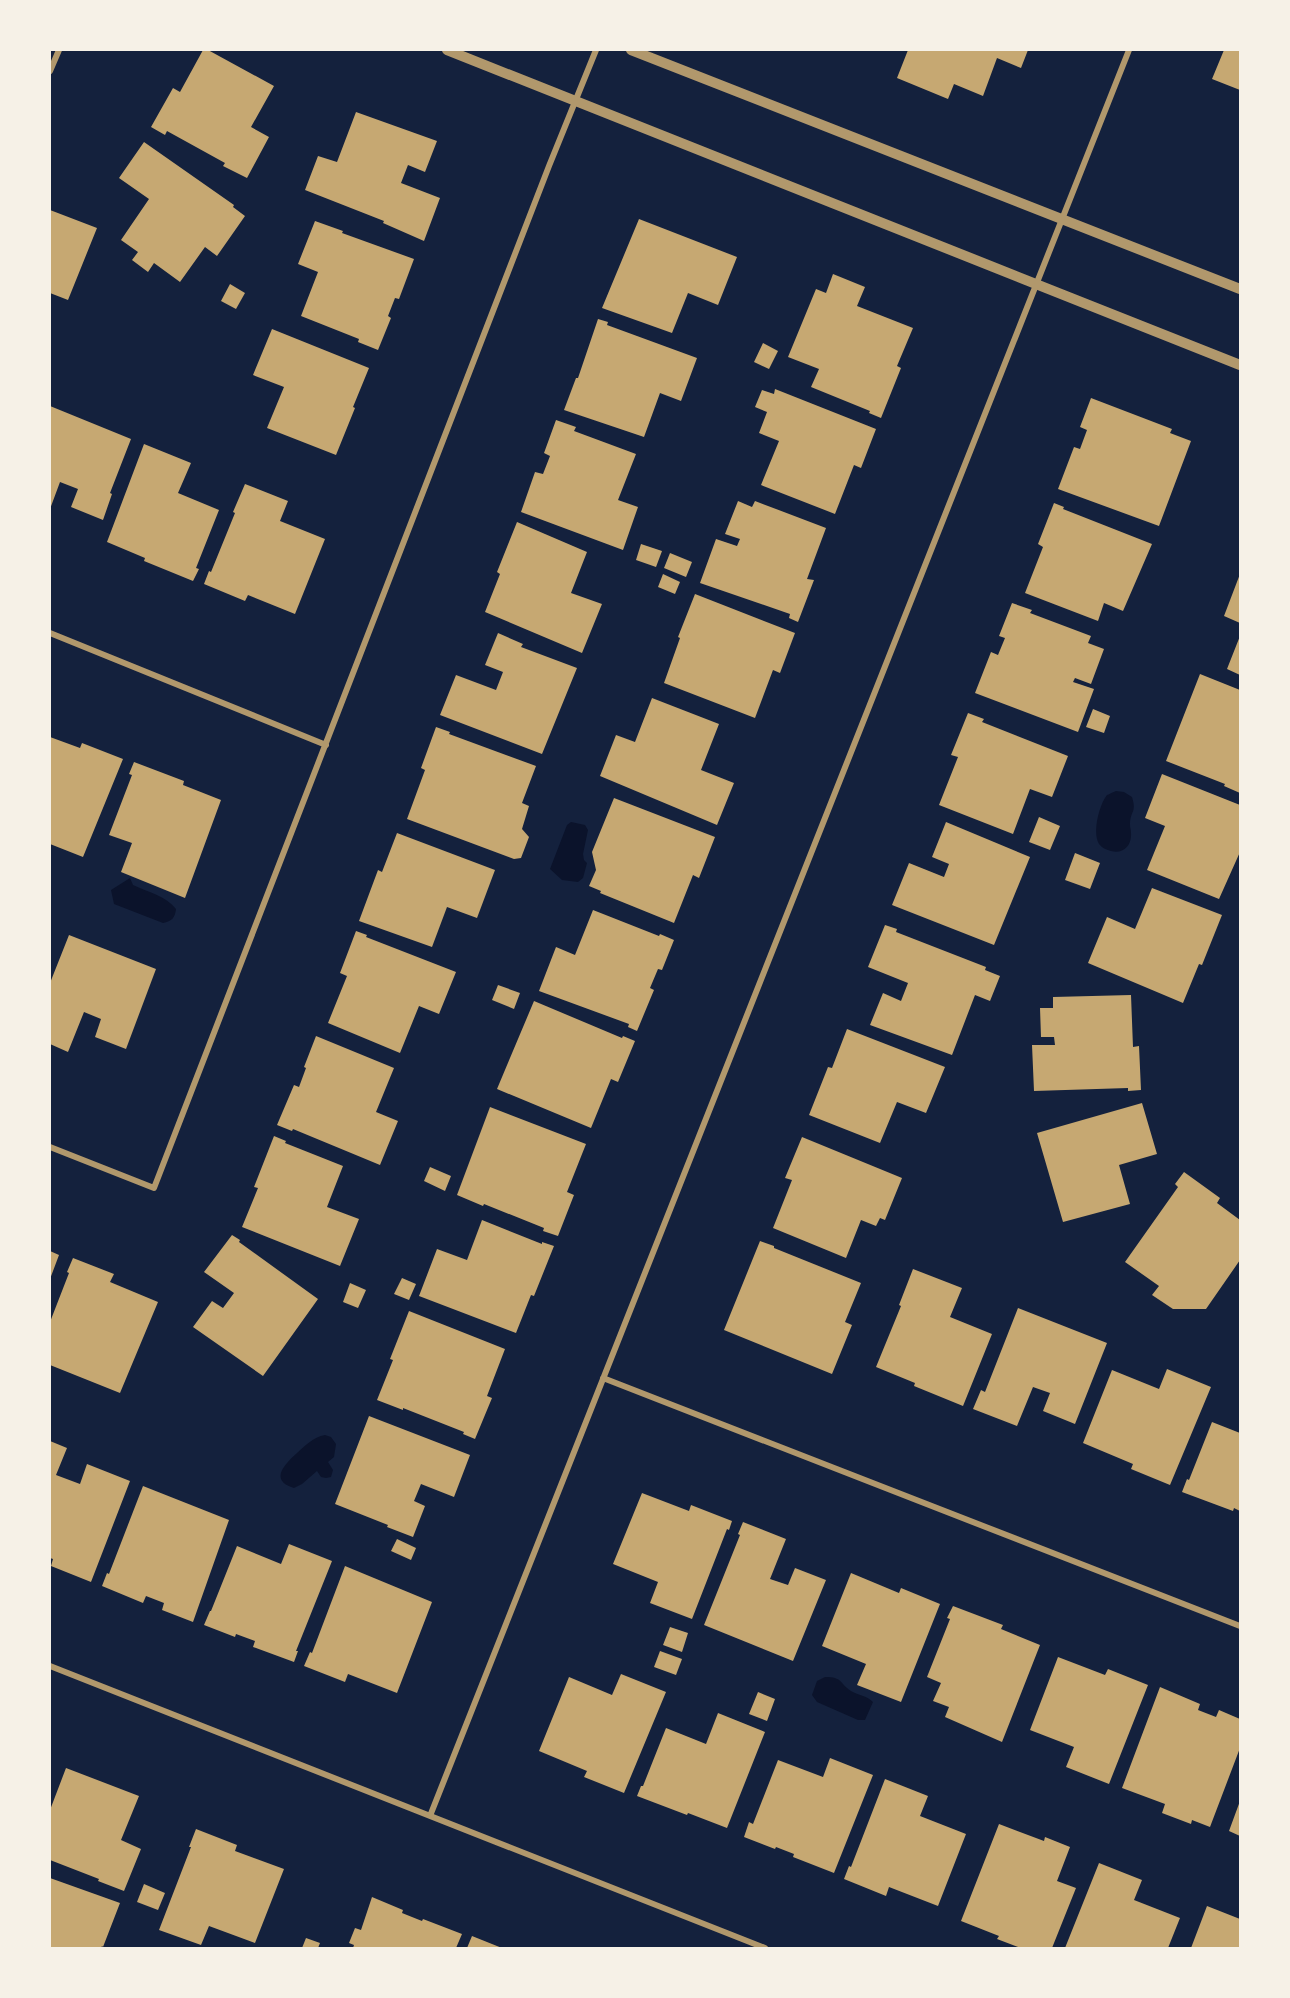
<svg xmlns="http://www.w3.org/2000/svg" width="1290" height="1998" font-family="'Roboto Serif',serif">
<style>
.water{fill:#0b132b}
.building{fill:#c6a872}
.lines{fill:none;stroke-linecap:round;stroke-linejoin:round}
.minor{stroke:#b1986c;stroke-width:6}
.tertiary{stroke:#b1986c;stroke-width:10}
</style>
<rect width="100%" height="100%" fill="#14213d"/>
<path class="water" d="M1116 791 1124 792 1132 797C1137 813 1130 811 1130 824 1130 829 1131 828 1131 833 1132 846 1123 854 1111 851 1107 850 1102 848 1099 844 1092 833 1099 805 1107 795 1108 795 1115 791 1116 791Z
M571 822 585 825 588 830 583 854 584 860 587 863 583 878 578 882 562 880 550 869 567 825Z
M130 878 133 885C148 892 166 896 176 909 175 918 172 921 163 923L114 904 111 890Z
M325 1435 331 1437 336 1444 334 1457 328 1462 333 1470 331 1477 326 1478 321 1477 317 1471 302 1484 294 1488C269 1480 284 1465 297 1453 305 1446 313 1437 325 1435Z
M825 1677C843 1677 839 1683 851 1691 859 1696 866 1695 873 1702L865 1720H858L817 1702 812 1695 817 1681Z"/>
<path class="building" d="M203 50H208L274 86 251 127 269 137 247 178 223 166 225 163 167 131 165 135 151 127 173 88 180 92Z
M908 50H1028L1021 68 997 58 983 96 954 84 948 99 897 78Z
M1224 50H1240V90L1212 79Z
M356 112 437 141 425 172 408 165 401 183 440 198 424 241 383 223 384 221 305 190 318 156 337 162Z
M144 142 234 205 233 207 245 216 217 256 205 247 180 282 154 263 148 272 132 260 138 252 121 240 149 199 119 178Z
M50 210 97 228 68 300 50 293Z
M639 219 737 257 718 305 688 293 672 333 602 308Z
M315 221 343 231 342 233 414 259 399 299 395 298 388 316 391 318 378 350 358 342 359 339 301 316 318 272 298 264Z
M833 274 865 287 857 306 913 328 897 366 901 368 881 418 869 413 870 411 811 387 819 369 788 357 816 289 826 293Z
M230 284 245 293 236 309 221 301Z
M598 319 608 322 607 325 697 358 681 401 660 393 644 437 564 410 576 378H578Z
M272 329 369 368 353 407 355 408 336 455 267 428 284 387 253 375Z
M763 343 778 351 769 369 754 362Z
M775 389 876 429 861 468 854 465 835 514 761 485 779 441 759 433 767 412 755 407 762 390 774 394Z
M1091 398 1172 429 1170 433 1191 441 1159 526 1058 489 1074 447 1080 449 1087 430 1080 427Z
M50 406 131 439 110 493 112 494 103 520 71 507 78 489 60 482 50 509Z
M556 420 576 427 574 431 636 454 618 500 638 507 623 550 521 512 535 472 543 474 550 456 544 453Z
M144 444 191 463 178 493 219 510 196 568 199 569 193 581 144 561 145 558 107 542Z
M245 484 288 501 280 521 325 539 295 614 248 595 245 601 204 584 209 571 211 572 235 513 233 512Z
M738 501 752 507 755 501 826 528 807 579 814 580 798 622 789 618 790 614 700 583 716 539 737 546 740 539 725 534Z
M1054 503 1064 507 1063 509 1152 544 1123 611 1104 603 1098 621 1025 593 1043 547 1038 544Z
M517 522 587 552 571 593 602 604 582 653 485 612 500 574 497 572Z
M641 544 662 551 656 567 636 560Z
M670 553 692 562 686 577 664 568Z
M663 574 680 582 675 594 658 587Z
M1240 574V623L1224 616Z
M695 594 795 633 780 673 773 670 755 718 664 683 680 638 678 637Z
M1012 603 1032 610 1030 613 1091 636 1088 643 1104 649 1091 684 1075 678 1073 682 1094 689 1078 732 975 693 991 652 998 655 1005 638 999 636Z
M498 633 523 644 521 647 577 668 542 754 440 715 456 675 496 690 503 672 485 665Z
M1240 636V675L1227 669Z
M1200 674 1240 690V793L1224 786 1225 784 1166 761Z
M652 698 719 724 701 770 734 783 717 825 600 776 616 735 635 742Z
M1093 709 1110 716 1104 733 1086 727Z
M968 713 984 719 982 722 1068 756 1052 797 1030 789 1013 834 939 805 958 757 951 755Z
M436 727 450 732 449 734 536 766 522 803 529 806 522 829 529 837 521 858 514 859 407 819 425 770 421 768Z
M50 737 80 748 82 743 123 759 83 857 50 844Z
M134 762 184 781 183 785 221 800 185 898 121 872 132 843 109 835 132 775 129 774Z
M1162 774 1240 805V852L1219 899 1147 870 1165 826 1145 818Z
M614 798 715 837 699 878 693 875 674 923 600 893 601 891 589 886 596 870 592 852Z
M1039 817 1060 826 1050 850 1029 842Z
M946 822 1030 857 994 945 892 905 909 863 944 877 949 864 932 857Z
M397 833 495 870 477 918 447 907 432 947 359 921 378 870 382 872Z
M1075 853 1100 863 1090 889 1065 880Z
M1152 888 1222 915 1202 965 1199 964 1183 1003 1088 963 1107 917 1135 929Z
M593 910 659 936 660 934 674 940 662 970 658 969 650 988 654 990 637 1031 628 1027 629 1024 539 991 556 947 575 955Z
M885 925 897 929 896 932 986 967 985 970 1000 976 990 1001 975 995 952 1055 870 1025 883 993 901 1001 908 983 868 967Z
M356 931 367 935 366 937 456 972 439 1014 419 1006 400 1053 328 1023 347 976 340 973Z
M69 935 156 969 126 1049 95 1037 101 1019 84 1012 68 1052 50 1044V983Z
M498 985 520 993 514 1009 492 1000Z
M1131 995 1133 1047 1139 1046 1141 1090 1128 1091V1088L1034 1091 1032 1045H1055L1054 1037H1041L1040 1008H1053V997Z
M534 1001 622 1038 623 1036 635 1041 618 1082 611 1079 591 1128 497 1089Z
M847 1029 945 1067 926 1113 897 1102 880 1143 809 1115 828 1067 832 1068Z
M316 1036 394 1068 376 1112 398 1121 380 1165 293 1129 292 1131 277 1125 294 1085 299 1087 306 1068 304 1067Z
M1142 1103 1157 1154 1119 1165 1130 1204 1063 1222 1037 1133Z
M490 1107 586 1144 567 1192 574 1195 558 1236 543 1231 544 1228 484 1204 483 1206 457 1195Z
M274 1136 286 1141 285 1143 343 1166 327 1207 359 1219 340 1266 242 1227 258 1188 254 1187Z
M802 1137 902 1178 885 1220 880 1218 876 1226 861 1220 846 1258 773 1228 792 1180 785 1178Z
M430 1167 451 1176 445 1191 424 1181Z
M1184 1172 1220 1198 1217 1203 1240 1220V1260L1206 1309H1173L1152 1295 1159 1286 1125 1262 1178 1187 1175 1184Z
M482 1220 542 1244V1242L554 1246 534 1296 531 1295 516 1333 419 1296 437 1249 467 1260Z
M232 1235 240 1240 239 1242 318 1299 263 1376 193 1327 212 1301 223 1308 234 1293 204 1272Z
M760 1241 774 1246V1248L861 1283 845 1322 852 1325 832 1374 724 1330Z
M50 1251 59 1255 50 1279Z
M73 1258 114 1274 110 1282 158 1302 120 1393 50 1365V1322L69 1273 67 1272Z
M913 1269 962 1288 950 1317 992 1334 963 1406 914 1386 915 1383 876 1367 901 1306 899 1305Z
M402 1278 416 1284 409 1300 394 1294Z
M350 1283 366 1290 358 1308 343 1302Z
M1018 1308 1107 1343 1075 1424 1043 1411 1050 1393 1033 1387 1017 1426 973 1409 981 1390 985 1392Z
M409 1311 505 1349 487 1396 492 1398 475 1439 463 1434 464 1432 403 1408V1410L377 1400 393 1360 390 1359Z
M1167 1369 1211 1387 1170 1485 1131 1469 1133 1464 1083 1443 1112 1370 1159 1389Z
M369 1416 470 1455 454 1497 421 1484 414 1501 425 1506 413 1537 387 1527 388 1525 335 1504Z
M1212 1422 1240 1433V1511L1234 1508 1233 1511 1182 1492 1187 1479 1189 1480Z
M50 1441 67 1448 56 1475 80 1484 87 1464 130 1481 91 1582 51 1566 53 1559 50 1558Z
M143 1486 229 1520 193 1622 162 1610 164 1603 146 1596 143 1603 102 1586 107 1573 109 1574Z
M642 1493 689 1511 691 1505 732 1521 729 1530 727 1529 692 1619 650 1603 658 1582 613 1564Z
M743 1522 786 1539 770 1579 788 1585 795 1568 826 1580 793 1661 704 1625 740 1535 738 1534Z
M397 1539 416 1548 411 1560 391 1551Z
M289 1544 332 1561 296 1651H298L294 1662 253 1647 255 1641 236 1634 235 1637 204 1625 210 1611H211L237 1546 281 1564Z
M345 1566 432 1602 397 1693 348 1674 345 1682 304 1666 310 1652 312 1653Z
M851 1573 899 1593 901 1588 940 1604 901 1702 857 1685 866 1664 822 1646Z
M953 1606 1003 1625 1001 1629 1040 1645 1002 1742 945 1717 949 1707 933 1701 941 1683 927 1677 950 1619 947 1618Z
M670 1627 688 1633 682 1652 663 1645Z
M660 1651 682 1659 676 1675 654 1667Z
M1058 1657 1105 1675 1108 1669 1148 1685 1109 1784 1066 1767 1074 1747 1030 1730Z
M621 1674 666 1692 624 1793 584 1777 587 1771 539 1751 569 1677 612 1695Z
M1160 1687 1200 1704 1198 1710 1216 1717 1219 1710 1240 1719V1748L1210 1827 1192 1820 1191 1824 1162 1813 1165 1804 1122 1788Z
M758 1692 775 1699 767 1721 749 1714Z
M718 1713 765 1732 727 1828 688 1813 687 1815 637 1796 641 1786H643L666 1728 706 1744Z
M830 1758 873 1775 834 1873 793 1857 794 1854 776 1847 775 1849 744 1837 749 1822 753 1824 778 1760 823 1777Z
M66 1768 139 1796 121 1840 141 1849 124 1891 98 1881 99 1879 50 1860V1810Z
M885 1779 928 1796 920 1816 966 1834 938 1906 889 1887 886 1896 844 1879 849 1866 851 1867Z
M1240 1801V1836L1229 1831Z
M999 1824 1044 1841 1045 1837 1070 1847 1057 1881 1076 1888 1052 1948H1021L997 1939 999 1936 961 1921Z
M196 1829 237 1845 235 1851 284 1869 255 1943 209 1926 201 1945 159 1930 191 1847H189Z
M1099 1863 1142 1880 1134 1900 1180 1918 1168 1948H1065Z
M50 1878 120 1903 103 1947 102 1946 101 1948H50Z
M144 1884 165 1893 158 1910 137 1902Z
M372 1897 403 1910 402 1913 422 1921 423 1919 462 1934 456 1948H353L354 1945 349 1943 355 1928 361 1930Z
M1207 1906 1240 1919V1948H1191Z
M472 1936 502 1948H467Z
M306 1938 320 1943 318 1948H302Z"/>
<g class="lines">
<path class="minor" d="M50 71 59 50
M50 633 326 745
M50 1147 154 1188 549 166 596 50
M603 1378 1240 1626
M50 1666 765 1948
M430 1816 1129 50"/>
<path class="tertiary" d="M447 50 1240 365
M631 50 1240 289"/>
</g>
<rect width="1290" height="1998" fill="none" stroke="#f6f1e7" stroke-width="102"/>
</svg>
